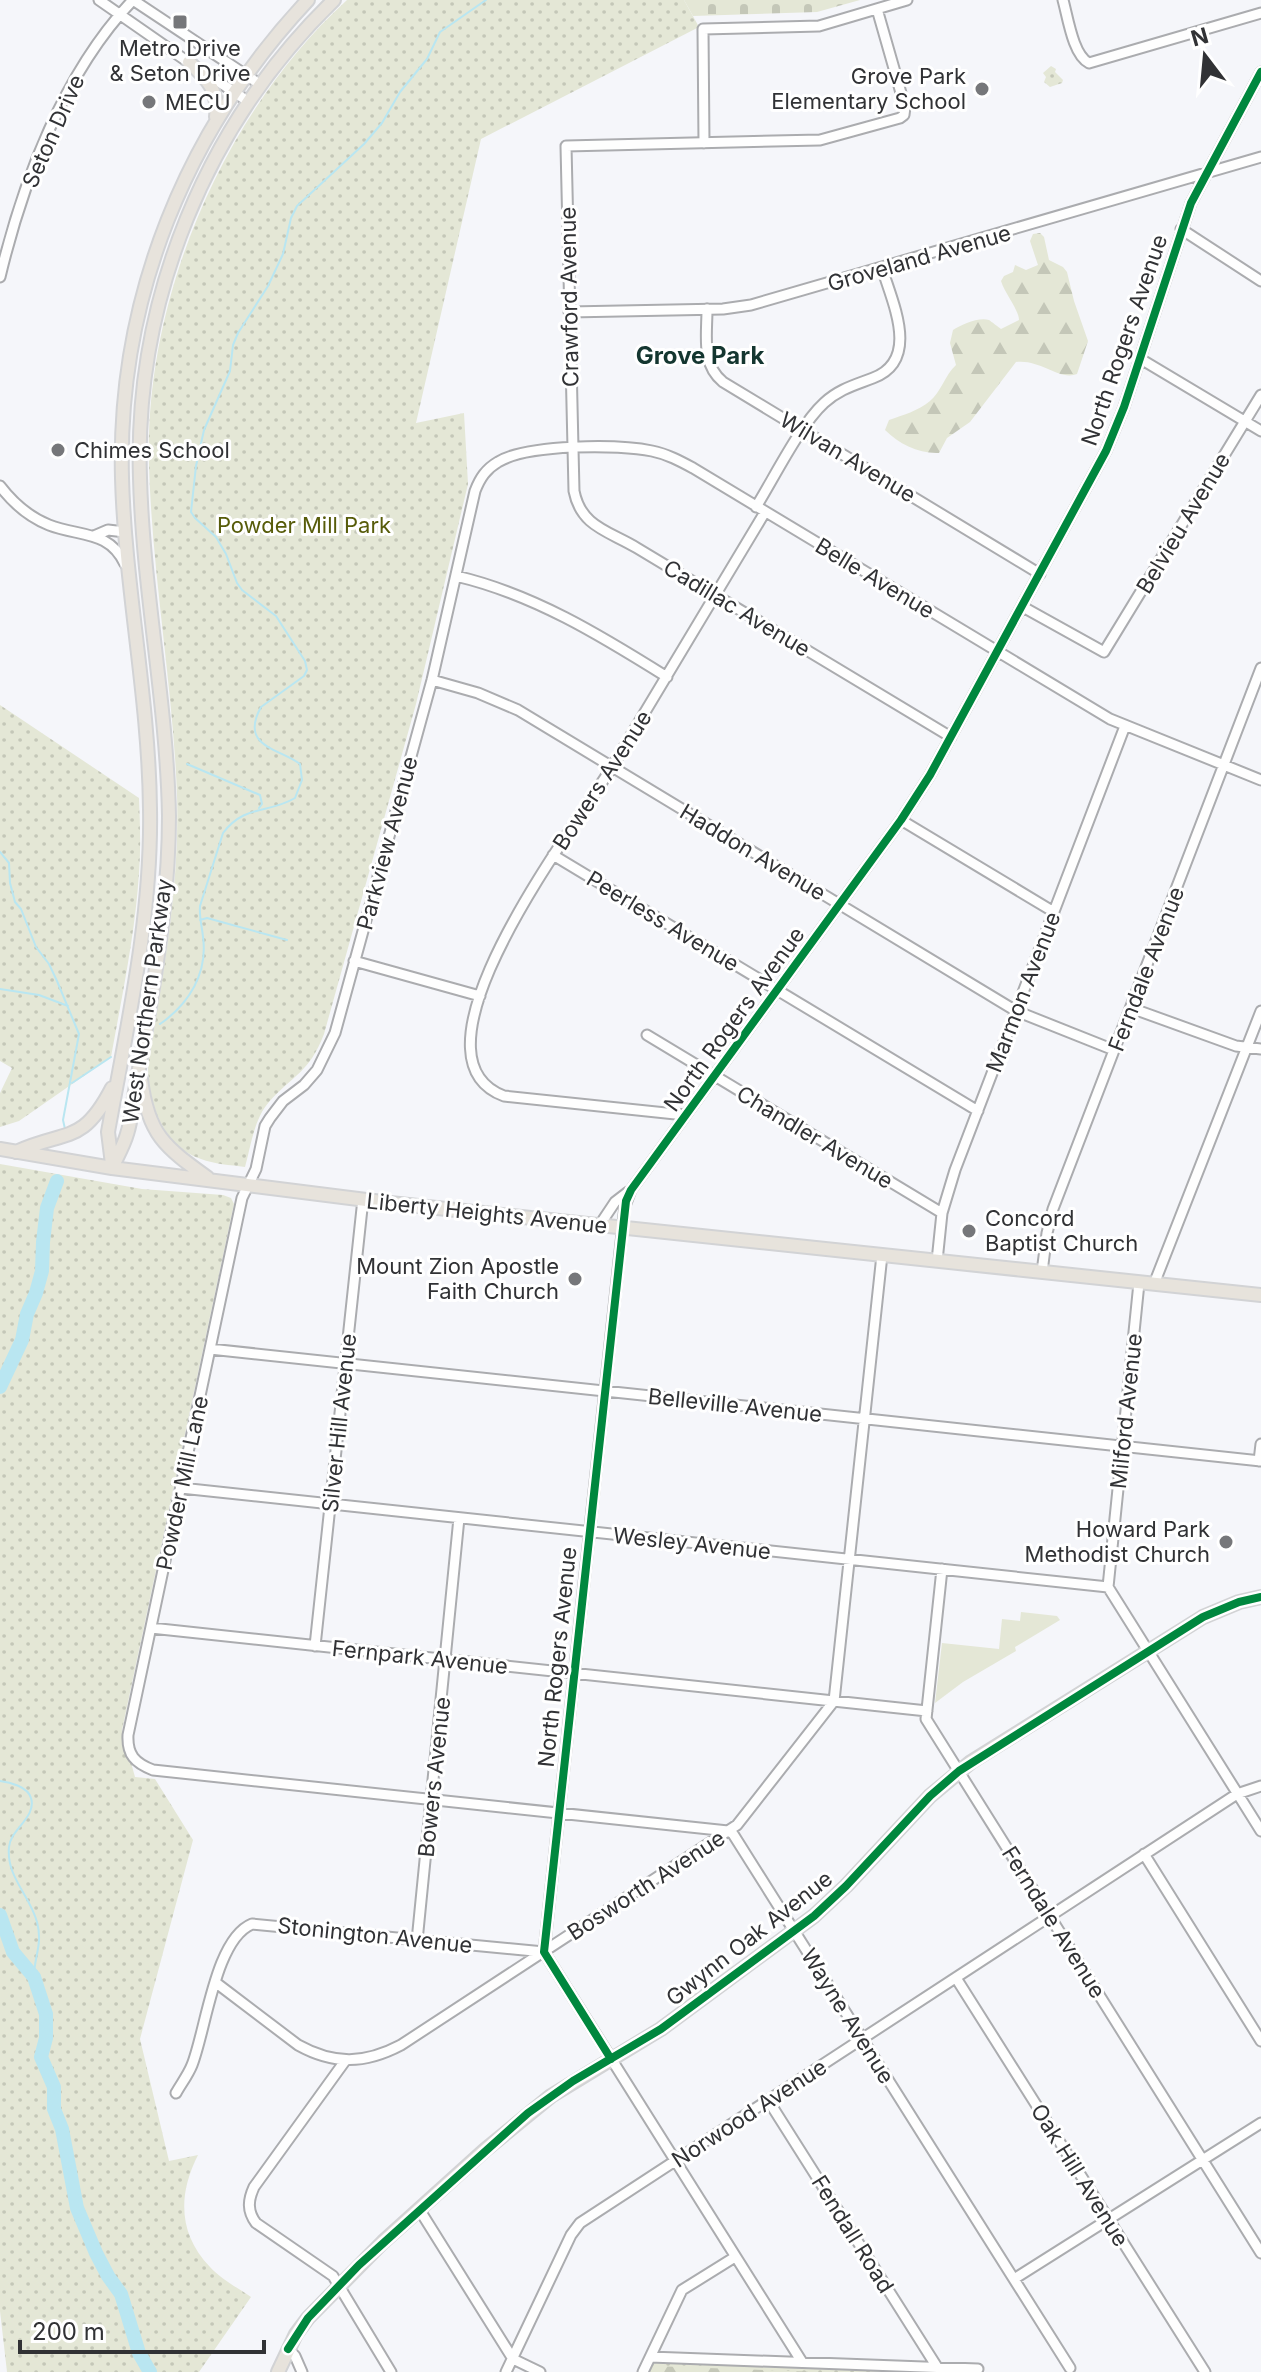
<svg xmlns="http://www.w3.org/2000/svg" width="1261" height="2372" font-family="Inter,sans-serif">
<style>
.grass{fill:url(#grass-dots)}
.forest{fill:url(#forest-firs)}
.cemetery{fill:url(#cemetery-stones)}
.garden{fill:#e4e7d6}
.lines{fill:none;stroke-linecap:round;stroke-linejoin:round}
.stream{stroke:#b9e6f1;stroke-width:2}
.river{stroke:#b9e6f1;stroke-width:14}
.minor-casing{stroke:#abacaf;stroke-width:13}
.major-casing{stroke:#d2d3d5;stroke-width:16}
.minor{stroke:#fefefe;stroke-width:9}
.major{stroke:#e7e3dc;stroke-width:12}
.cycleway-casing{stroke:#fff;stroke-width:13}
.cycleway{stroke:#00873e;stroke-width:8}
.poi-dot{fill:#76777a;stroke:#fff;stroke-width:3}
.labels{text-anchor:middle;stroke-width:6;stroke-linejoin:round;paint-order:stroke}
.poi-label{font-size:22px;fill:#313235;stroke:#fff;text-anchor:end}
.street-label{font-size:22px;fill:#313235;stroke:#fff}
.park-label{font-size:22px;fill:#575c0a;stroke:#fff}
.neighbourhood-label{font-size:24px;font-weight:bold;fill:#143630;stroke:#fff}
</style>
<defs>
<pattern id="grass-dots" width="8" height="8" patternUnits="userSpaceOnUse" patternTransform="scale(2)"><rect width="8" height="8" fill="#e4e7d6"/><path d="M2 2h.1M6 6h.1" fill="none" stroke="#c4c7b8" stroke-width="1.8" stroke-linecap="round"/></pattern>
<pattern id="forest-firs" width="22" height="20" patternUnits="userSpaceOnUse" patternTransform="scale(2)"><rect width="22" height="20" fill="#e4e7d6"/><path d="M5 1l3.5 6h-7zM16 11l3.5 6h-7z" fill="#c4c7b8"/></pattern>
<pattern id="cemetery-stones" width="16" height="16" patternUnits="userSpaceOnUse" patternTransform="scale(2)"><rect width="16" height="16" fill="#e4e7d6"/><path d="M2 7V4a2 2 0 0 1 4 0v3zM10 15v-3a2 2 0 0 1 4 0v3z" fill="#c4c7b8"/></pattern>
</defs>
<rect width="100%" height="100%" fill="#f5f6fa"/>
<path class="grass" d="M347 0H684L699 27 481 139 416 423 464 413 468 484 416 704 324 1034C309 1073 294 1074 269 1102 254 1119 251 1146 245 1167 230 1165 214 1164 201 1159 162 1146 148 1102 148 1065 163 975 180 887 177 795 173 685 152 575 149 465 144 298 224 112 347 0Z
M1051 66 1056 69 1055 72 1063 80 1062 83 1050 87 1044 82 1046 77 1043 73Z
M0 705 139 798C140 823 141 848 139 873 135 935 122 996 111 1057L19 1121 0 1127V1093L12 1068 0 1061Z
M0 1164 142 1189 223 1195 231 1198 234 1204 122 1730 135 1777 155 1779 193 1840 140 2039 169 2161 198 2155C178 2194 178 2234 210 2267 221 2279 238 2288 251 2297L199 2372H7L0 2311Z
M654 2363 897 2372H649Z"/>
<path class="forest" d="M1040 233 1044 237 1049 260 1063 267 1067 272 1074 301 1088 341 1077 374C1059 381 1041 359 1016 362L970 422 947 438 939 453C919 454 899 444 885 430L889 420C903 415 918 411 930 401 941 392 945 375 956 365L950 343 953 330C961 325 978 317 989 320 989 320 1000 328 1001 329L1019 320C1019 310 1005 294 1001 281L1004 276 1013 272 1015 265 1026 270 1038 265 1030 241 1033 234Z
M652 2366 818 2372H649Z"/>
<path class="cemetery" d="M684 0H860L817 12 693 16Z"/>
<path class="garden" d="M1021 1612 1057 1616 1060 1620 1015 1647 1016 1651 963 1682 935 1703 942 1643 999 1649 1002 1619 1020 1621Z"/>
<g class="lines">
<path class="stream" d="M187 764 260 795 262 804 259 808
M0 852 9 863 10 883 15 902 21 909 36 947 49 964 57 981 79 1034 63 1120 65 1129
M200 920 207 918 287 940
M0 989 39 995 68 1006
M160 1024C189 1004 208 973 203 937 202 926 199 917 200 906L223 833C245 804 268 814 295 798L302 780 300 764C279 748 239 747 261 707L304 676 307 670 305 661 276 616 242 590 237 583 226 554 216 537 195 518 191 512 196 466 204 430 230 371 233 345 238 333 268 286 283 254 291 218 297 206 364 144 382 123 400 92 427 59 440 32 486 0
M72 1083 111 1057
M0 1781C10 1782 28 1787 31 1798 37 1817 10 1830 9 1847 6 1877 30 1895 37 1922 43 1945 34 1956 34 1977"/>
<path class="river" d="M0 1387 22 1340 27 1314 36 1293 42 1271 43 1242 47 1208 57 1181
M0 1915 13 1952 34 1977 46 2014V2038L41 2057 54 2087V2109L62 2129 77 2208 96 2253 108 2276 121 2294 139 2353 150 2372"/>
<g class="minor-casing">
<path id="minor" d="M99 0 191 64
M133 0 261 85
M1063 0C1068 18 1073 55 1089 63L1261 13
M877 9 905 107 904 115 900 118 820 140 566 146 574 491C581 527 609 531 637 548L951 737
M204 72 249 102
M704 143 703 29 819 26 907 0
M1181 229 1261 281
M0 277C23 181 64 72 133 0
M707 309C707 336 701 364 723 382L1040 574
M569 312 723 309 751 305 1261 157
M1139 358 1261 431
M0 486C13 503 29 517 49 525 80 537 109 530 125 564
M756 507C774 478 800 425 824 403 839 389 855 385 873 378 921 360 892 302 882 268
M94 536 108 530 125 532
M456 576C533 594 600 635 667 677
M1023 607 1104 652 1261 395
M432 680 478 693 518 710 1016 1011 1114 1050
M901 820 1054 912
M553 855 978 1111
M354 961 480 996
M1131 1008 1236 1046 1261 1049
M647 1035 942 1213
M685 1115 504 1096C395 1055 583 817 615 762 665 679 715 595 765 512
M599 1226 615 1202 628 1192
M937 1261 942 1213 955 1170 1125 726
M1042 1272 1047 1233 1053 1209 1261 668
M1139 1283 1108 1587 1261 1831
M1154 1284 1261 1011
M210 1349 1261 1461
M1259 1461 1261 1444
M181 1488 1108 1587
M942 1569 926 1719 1261 2253
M151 1628 927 1711
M315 1646 363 1199
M1144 1854 1261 2041
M417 1941 459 1518
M956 1978 1205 2372
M215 1982 298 2045C334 2065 365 2064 401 2045L737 1825 834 1701 882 1255
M345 2061 254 2187C248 2200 247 2211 256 2223L333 2276 391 2372
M176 2093C181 2084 188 2075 192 2065 206 2030 215 1939 252 1924L544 1952
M768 2100 937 2367
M419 2209 513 2359 540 2372
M1014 2279 1261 2123
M288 2349 295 2356 302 2372
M650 2357 978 2369
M802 2362 544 1952 625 1206 631 1190 901 820 930 775 1106 451 1124 407 1191 203 1261 72
M1070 2368 733 1834 728 1831 153 1770C135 1763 127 1755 128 1735L242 1198 256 1169 265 1126 270 1118 283 1101 304 1085 317 1070 335 1033 432 680 475 491C480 478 486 469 498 462 527 444 619 444 652 451 667 454 680 461 693 468L1110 719 1261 780
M506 2372 571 2235 580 2223 1237 1794 1261 1786
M643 2372 682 2290 735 2257"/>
</g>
<g class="major-casing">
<path id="major" d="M189 62C207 79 219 90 216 117
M141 1079C148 1135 165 1147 208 1178
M0 1149 112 1168 390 1203 1261 1295
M16 1152C66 1129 82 1146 112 1088
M112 1164 108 1132C127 1026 152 918 150 809 149 698 125 588 122 478 117 299 186 130 308 0
M112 1168C117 1157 124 1145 127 1134 131 1122 132 1109 134 1097 139 1069 144 1041 149 1012 160 947 169 882 169 816 167 703 143 591 140 478 134 300 206 124 334 0
M278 2372 296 2334 308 2318 383 2242 485 2150 551 2096 661 2029 814 1916 846 1886 930 1796 971 1762 1203 1617 1239 1602 1261 1597"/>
</g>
<use href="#minor" class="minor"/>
<use href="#major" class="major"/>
<g class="cycleway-casing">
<path id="cycleway" d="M611 2059 544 1952 626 1201 631 1190 901 820 930 775 1106 451 1124 407 1191 203 1261 72
M288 2349 308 2318 359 2265 528 2113 573 2081 661 2029 814 1916 846 1886 930 1796 959 1771 1203 1617 1239 1602 1261 1597"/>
</g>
<use href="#cycleway" class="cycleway"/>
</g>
<g class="poi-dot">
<rect x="172" y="14" width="16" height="16" rx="4"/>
<circle cx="982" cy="89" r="8"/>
<circle cx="149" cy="102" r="8"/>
<circle cx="58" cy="450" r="8"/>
<circle cx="969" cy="1231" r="8"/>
<circle cx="575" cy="1279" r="8"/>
<circle cx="1226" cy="1542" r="8"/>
</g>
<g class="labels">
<g class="poi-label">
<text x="180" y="56" text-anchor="middle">Metro Drive<tspan x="180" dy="25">&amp; Seton Drive</tspan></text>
<text x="966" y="84">Grove Park<tspan x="966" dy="25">Elementary School</tspan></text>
<text x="165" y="110" text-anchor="start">MECU</text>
<text x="74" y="458" text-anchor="start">Chimes School</text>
<text x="985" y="1226" text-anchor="start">Concord<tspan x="985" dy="25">Baptist Church</tspan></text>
<text x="559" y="1274">Mount Zion Apostle<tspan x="559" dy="25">Faith Church</tspan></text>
<text x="1210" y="1537">Howard Park<tspan x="1210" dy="25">Methodist Church</tspan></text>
</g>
<g class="street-label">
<text transform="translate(53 131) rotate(-66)" y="8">Seton Drive</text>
<text transform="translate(919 258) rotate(-16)" y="8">Groveland Avenue</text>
<text transform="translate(569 297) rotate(-91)" y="8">Crawford Avenue</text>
<text transform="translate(1124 340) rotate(-71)" y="8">North Rogers Avenue</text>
<text transform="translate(848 457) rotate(31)" y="8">Wilvan Avenue</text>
<text transform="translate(1183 523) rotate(-59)" y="8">Belvieu Avenue</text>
<text transform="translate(875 578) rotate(31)" y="8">Belle Avenue</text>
<text transform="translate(737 608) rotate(31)" y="8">Cadillac Avenue</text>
<text transform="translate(602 780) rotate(-57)" y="8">Bowers Avenue</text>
<text transform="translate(387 843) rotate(-75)" y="8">Parkview Avenue</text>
<text transform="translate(753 852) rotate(31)" y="8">Haddon Avenue</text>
<text transform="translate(663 921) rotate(31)" y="8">Peerless Avenue</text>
<text transform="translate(1146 969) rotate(-69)" y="8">Ferndale Avenue</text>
<text transform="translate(1023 992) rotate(-69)" y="8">Marmon Avenue</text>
<text transform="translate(147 1001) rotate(-82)" y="8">West Northern Parkway</text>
<text transform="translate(734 1019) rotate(-54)" y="8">North Rogers Avenue</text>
<text transform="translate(815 1137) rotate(31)" y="8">Chandler Avenue</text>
<text transform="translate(487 1213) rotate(6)" y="8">Liberty Heights Avenue</text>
<text transform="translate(735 1405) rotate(6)" y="8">Belleville Avenue</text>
<text transform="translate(1126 1411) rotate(-84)" y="8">Milford Avenue</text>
<text transform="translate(339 1423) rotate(-84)" y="8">Silver Hill Avenue</text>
<text transform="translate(182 1483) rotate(-78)" y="8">Powder Mill Lane</text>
<text transform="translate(692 1543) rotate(6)" y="8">Wesley Avenue</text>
<text transform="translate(420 1657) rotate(6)" y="8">Fernpark Avenue</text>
<text transform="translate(557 1657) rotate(-84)" y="8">North Rogers Avenue</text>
<text transform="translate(434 1777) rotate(-84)" y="8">Bowers Avenue</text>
<text transform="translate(646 1885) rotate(-33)" y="8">Bosworth Avenue</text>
<text transform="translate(1054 1922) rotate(58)" y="8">Ferndale Avenue</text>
<text transform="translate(375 1935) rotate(6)" y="8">Stonington Avenue</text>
<text transform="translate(749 1938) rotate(-38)" y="8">Gwynn Oak Avenue</text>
<text transform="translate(848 2016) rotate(58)" y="8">Wayne Avenue</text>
<text transform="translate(749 2113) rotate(-33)" y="8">Norwood Avenue</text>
<text transform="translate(1080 2175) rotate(58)" y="8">Oak Hill Avenue</text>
<text transform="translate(853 2234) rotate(58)" y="8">Fendall Road</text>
</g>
<g class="park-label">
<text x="304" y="533">Powder Mill Park</text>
</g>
<g class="neighbourhood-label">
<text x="700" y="364">Grove Park</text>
</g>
</g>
<g transform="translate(1205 56) rotate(344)" stroke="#ffffff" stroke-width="6" paint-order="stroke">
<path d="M0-6L14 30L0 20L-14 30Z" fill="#313235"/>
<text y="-12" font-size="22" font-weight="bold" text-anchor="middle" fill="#313235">N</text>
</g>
<path d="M20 2340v12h244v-12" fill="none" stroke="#313235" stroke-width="4"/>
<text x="32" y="2340" font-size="24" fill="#313235" stroke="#ffffff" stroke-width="6" paint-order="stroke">200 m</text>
</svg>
